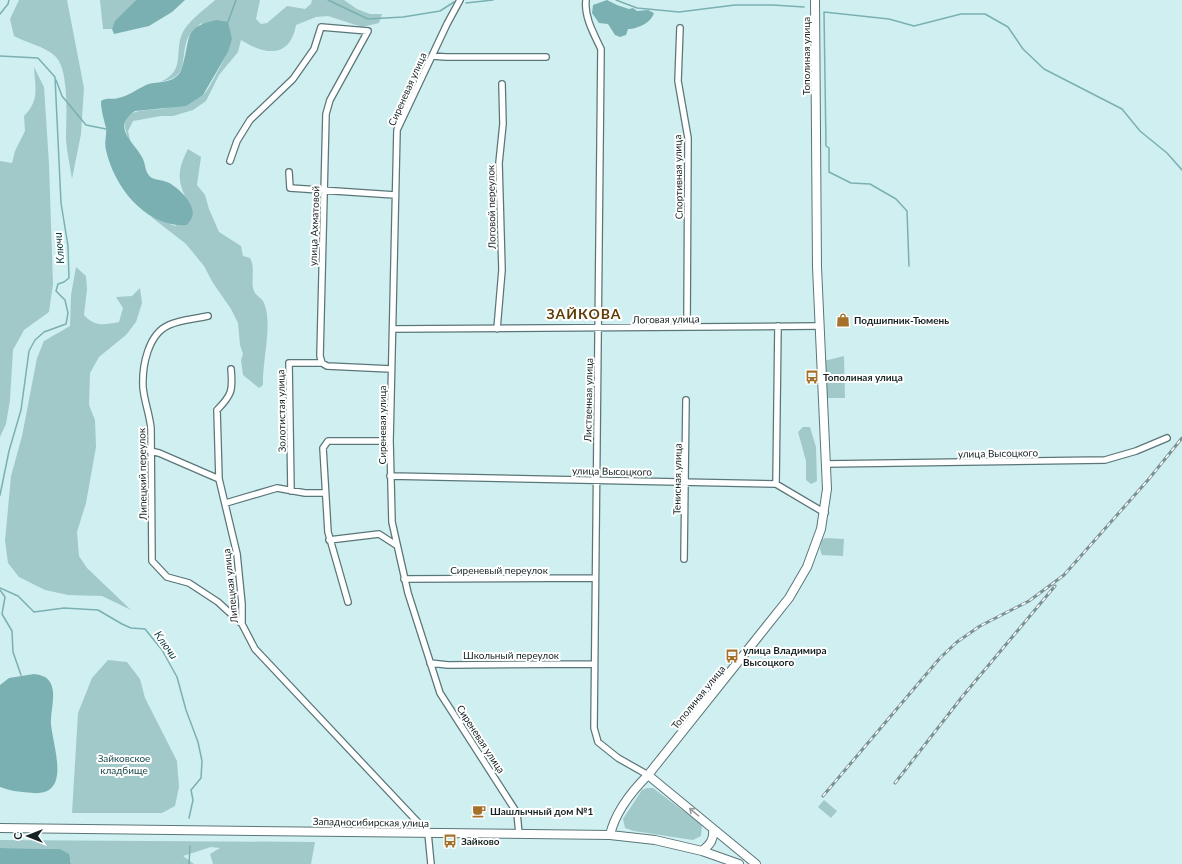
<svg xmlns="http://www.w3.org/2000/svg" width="1182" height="864" font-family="Lato,sans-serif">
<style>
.green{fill:#a2c9ca}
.water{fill:#7ab0b2}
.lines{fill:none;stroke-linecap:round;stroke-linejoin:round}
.stream{stroke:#7ab0b2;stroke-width:1.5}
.street-casing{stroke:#5a7678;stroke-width:8}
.secondary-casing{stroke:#5a7678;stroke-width:10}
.street{stroke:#fff;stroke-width:5.5}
.secondary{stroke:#fff;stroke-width:8}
.rail-casing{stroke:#7b9192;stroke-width:3}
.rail{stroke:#fff;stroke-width:1.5;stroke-dasharray:4.5;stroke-linecap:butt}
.oneway{stroke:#979c9c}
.labels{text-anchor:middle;stroke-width:4;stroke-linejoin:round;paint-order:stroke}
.street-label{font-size:10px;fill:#172323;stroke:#fff}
.poi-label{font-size:10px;font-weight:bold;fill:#172323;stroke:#fff;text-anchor:start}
.park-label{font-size:10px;fill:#1a4a4d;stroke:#fff}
.water-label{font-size:11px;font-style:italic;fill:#083d3f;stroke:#fff}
.district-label{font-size:14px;font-weight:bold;letter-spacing:1px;fill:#603d07;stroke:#fff}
</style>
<rect width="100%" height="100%" fill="#d0eff1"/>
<path class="green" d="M19 0H67L84 88 81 134 72 179C70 166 67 153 66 140 66 120 70 70 55 56 44 46 27 43 14 36L10 19Z
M100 0H136L116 21 112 29H103Z
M215 0H260L256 19 261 24 267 23 287 6 305 9 311 4 312 0H344L357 9 370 14H382L379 23 362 27 328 16 316 17 296 25C290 59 265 55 241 40L238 52 219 75 206 101 193 110 173 116H161L133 121 128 131 131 144C114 110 135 111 161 109 169 108 196 99 203 95 209 91 223 60 228 52L201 23C195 29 188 35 186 43 181 65 187 77 160 82 188 70 172 50 184 30 191 19 205 9 215 0Z
M34 67 44 87 49 164 53 284 49 312 24 330 13 350 10 400 6 424 0 437V161L12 163 15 151 25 131 24 116C40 100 35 88 34 67Z
M188 149 201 157 197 185 205 195 209 209 219 232 241 246 243 256 250 258C256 269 250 282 254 291 256 296 262 298 264 303 273 324 262 361 263 385L259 388 243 375 241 360 243 354 240 345 238 323 231 309 213 283 204 266 186 244 150 216 175 226 192 209C178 185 175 174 188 149Z
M76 267 86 276 87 289 84 315C95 327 104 325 119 322L123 308 116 297 132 296 140 288 142 303 136 322 126 335 99 357 90 373 89 405 95 420 96 447 86 503 77 532 79 556 87 568 131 610 102 596 68 595 45 590 19 577 8 563 5 541 11 476 22 436 37 358 44 341 70 326 71 295Z
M844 356 845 398H825L824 361Z
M803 427H810L816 447 817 481 811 484 806 480V461L798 432Z
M825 538 844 539 843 556 822 555 820 549 822 540Z
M108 660 127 662 140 679 145 698 177 761 179 787 175 806 162 813H72L78 713 92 678Z
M647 788H653L702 825 701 836 693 840 634 831 625 828 623 819 642 790Z
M824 800 837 811 831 818 818 807Z
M0 840 315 842 311 864H213L210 854 220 848 211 847 183 856 194 864H71V861L60 849 0 848Z"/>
<path class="water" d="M136 0H185L172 12 149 26 114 34 112 29 115 21Z
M607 0 617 5 629 9 633 8 637 11 648 10 654 13C651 23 637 29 628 29L626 35 620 37 615 35 608 24 599 23 592 13 593 5Z
M217 20 228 22 232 39 228 52 203 95 186 106 135 111C110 128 135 142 143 159 146 166 145 174 152 178 156 180 162 180 167 182 177 186 197 205 192 217 191 220 188 223 187 225 146 228 114 187 106 150 104 143 107 135 106 128 104 119 101 111 101 101 107 97 111 100 118 98 129 96 137 89 146 85 156 81 170 84 178 75 181 72 182 67 183 64 191 37 183 27 217 20Z
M34 674C41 675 46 676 50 682 57 694 50 711 51 724 53 747 72 796 33 793 22 792 10 791 0 787V685L9 678Z
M0 848 60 849 69 854 71 864H0Z"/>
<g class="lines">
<path class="stream" d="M328 0 368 19 403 17 440 11 454 2
M616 0 637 8 679 12 735 5H773L804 7
M466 3 493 0
M0 14 8 4 9 0
M228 22 236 0
M0 56 38 58 55 77 61 203 68 246 69 278 64 282 58 284 56 291 65 300 68 313 66 324 44 332 35 340 29 351 21 410 9 451 0 495
M56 80 62 96 86 125 106 129
M909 266 907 211 896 199 870 184 851 183 829 172V148L826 146 824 12 889 19 914 26 961 14H985L1008 27 1023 49 1044 69 1122 109 1140 131 1167 153 1182 170
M0 588 18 596 34 612 64 608 98 610 122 624 131 628 145 629 162 650 177 677 186 710 198 742 202 761 201 778 191 790 193 800 189 818
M0 590 5 597 2 614 12 631 13 652 21 675
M189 864 190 846"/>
<g class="street-casing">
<path id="street" d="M460 0 447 24 397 130 390 441 392 522 408 593 440 693 517 813 519 834
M586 0C584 17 594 34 601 49L594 728 598 742 618 758 648 775
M680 28 678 81 688 138 687 327
M432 56 446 57H546
M230 161 237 141 250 120 293 79 314 49 321 27 368 31 330 100 326 114 320 356 322 363 327 366 391 369
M289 172 290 188 395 195
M208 316C195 319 180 320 169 325 148 334 142 366 143 387 144 401 150 415 151 429L152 561 167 577 189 583 218 602 242 624
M393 329 819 326
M497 329 502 270 499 163 503 124 502 84
M231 369C233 390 232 395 217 410L219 479 237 554 242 604V624L255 649 428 833 431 864
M150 451 159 453 219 479
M825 464 1105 460 1136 451 1167 438
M390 476 776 484 825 513
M776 484 778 326
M291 491 289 363H322
M226 503 277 488 305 493H325
M329 540 379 534 396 545
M684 559 686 400
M404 579 594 578
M348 602 328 532 323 448 328 441H390
M430 663 448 665 593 664"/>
</g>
<g class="secondary-casing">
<path id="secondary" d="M648 775 756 864
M0 828 610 835 655 840 702 851 739 864
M610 835C615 813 632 791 648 775L789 598 807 567 821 529 827 489 817 267 815 0
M702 851C711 844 714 839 713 829"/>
</g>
<use href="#street" class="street"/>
<use href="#secondary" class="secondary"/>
<g class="rail-casing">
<path id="rail" d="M895 783 962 697 1055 586
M823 796 940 658 957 642 980 626 1029 601 1064 575 1148 480 1182 438"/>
</g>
<use href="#rail" class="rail"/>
</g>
<defs><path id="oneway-shaft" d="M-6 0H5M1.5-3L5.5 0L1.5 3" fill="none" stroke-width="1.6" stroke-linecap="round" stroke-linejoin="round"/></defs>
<use class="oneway" href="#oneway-shaft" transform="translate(694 812) rotate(-140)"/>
<defs>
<g id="shop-bare" transform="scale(1.08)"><path d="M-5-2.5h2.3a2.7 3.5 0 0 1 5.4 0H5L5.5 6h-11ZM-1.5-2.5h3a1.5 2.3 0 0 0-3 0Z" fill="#a57029" stroke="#fff" stroke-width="2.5" paint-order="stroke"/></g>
<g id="bus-bare" transform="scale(1.08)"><path d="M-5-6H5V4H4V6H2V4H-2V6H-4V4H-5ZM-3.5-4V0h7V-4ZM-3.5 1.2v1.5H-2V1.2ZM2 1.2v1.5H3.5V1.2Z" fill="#a57029" stroke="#fff" stroke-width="2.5" paint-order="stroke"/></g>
<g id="cafe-bare" transform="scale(1.08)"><path d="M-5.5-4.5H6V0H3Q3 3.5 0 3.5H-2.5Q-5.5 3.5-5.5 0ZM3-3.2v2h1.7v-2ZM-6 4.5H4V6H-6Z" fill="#a57029" stroke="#fff" stroke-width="2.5" paint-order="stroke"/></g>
</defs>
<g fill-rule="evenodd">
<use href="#shop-bare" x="843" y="320"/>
<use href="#bus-bare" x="812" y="377"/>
<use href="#bus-bare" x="732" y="656"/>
<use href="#cafe-bare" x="479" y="811"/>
<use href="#bus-bare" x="450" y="841"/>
</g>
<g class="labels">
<g class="street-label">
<text transform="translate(806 56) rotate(-90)" y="4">Тополиная улица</text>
<text transform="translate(407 89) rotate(-66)" y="4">Сиреневая улица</text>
<text transform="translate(678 177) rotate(-91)" y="4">Спортивная улица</text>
<text transform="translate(491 207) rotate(-91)" y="4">Логовой переулок</text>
<text transform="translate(314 226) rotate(-88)" y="4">улица Ахматовой</text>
<text transform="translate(666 319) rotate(-1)" y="4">Логовая улица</text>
<text transform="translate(588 400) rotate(-89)" y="4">Лиственная улица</text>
<text transform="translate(281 411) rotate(-91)" y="4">Золотистая улица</text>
<text transform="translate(382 425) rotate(-90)" y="4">Сиреневая улица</text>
<text transform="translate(998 453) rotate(-1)" y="4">улица Высоцкого</text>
<text transform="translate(612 471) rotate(1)" y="4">улица Высоцкого</text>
<text transform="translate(142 474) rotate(-91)" y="4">Липецкий переулок</text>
<text transform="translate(677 479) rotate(-89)" y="4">Тенисная улица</text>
<text x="499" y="574">Сиреневый переулок</text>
<text transform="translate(230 586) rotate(-96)" y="4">Липецкая улица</text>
<text x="511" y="659">Школьный переулок</text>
<text transform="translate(698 697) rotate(-51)" y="4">Тополиная улица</text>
<text transform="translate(481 739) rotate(57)" y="4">Сиреневая улица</text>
<text transform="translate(371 822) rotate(1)" y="4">Западносибирская улица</text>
</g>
<g class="poi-label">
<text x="854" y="324">Подшипник-Тюмень</text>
<text x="823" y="381">Тополиная улица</text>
<text x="743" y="654">улица Владимира<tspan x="743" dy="12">Высоцкого</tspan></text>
<text x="490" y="815">Шашлычный дом №1</text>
<text x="461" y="845">Зайково</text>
</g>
<g class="park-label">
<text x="124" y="762">Зайковское<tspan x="124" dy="12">кладбище</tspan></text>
</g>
<g class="water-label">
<text transform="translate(59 248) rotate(-95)" y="4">Ключи</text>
<text transform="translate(166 645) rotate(55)" y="4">Ключи</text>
</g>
<g class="district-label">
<text x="584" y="319">ЗАЙКОВА</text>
</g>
</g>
<g transform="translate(28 836) rotate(270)" stroke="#ffffff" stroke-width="3" paint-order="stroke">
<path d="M0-3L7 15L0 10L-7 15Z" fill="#172323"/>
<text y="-6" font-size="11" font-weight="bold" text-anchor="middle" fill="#172323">С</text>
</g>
</svg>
